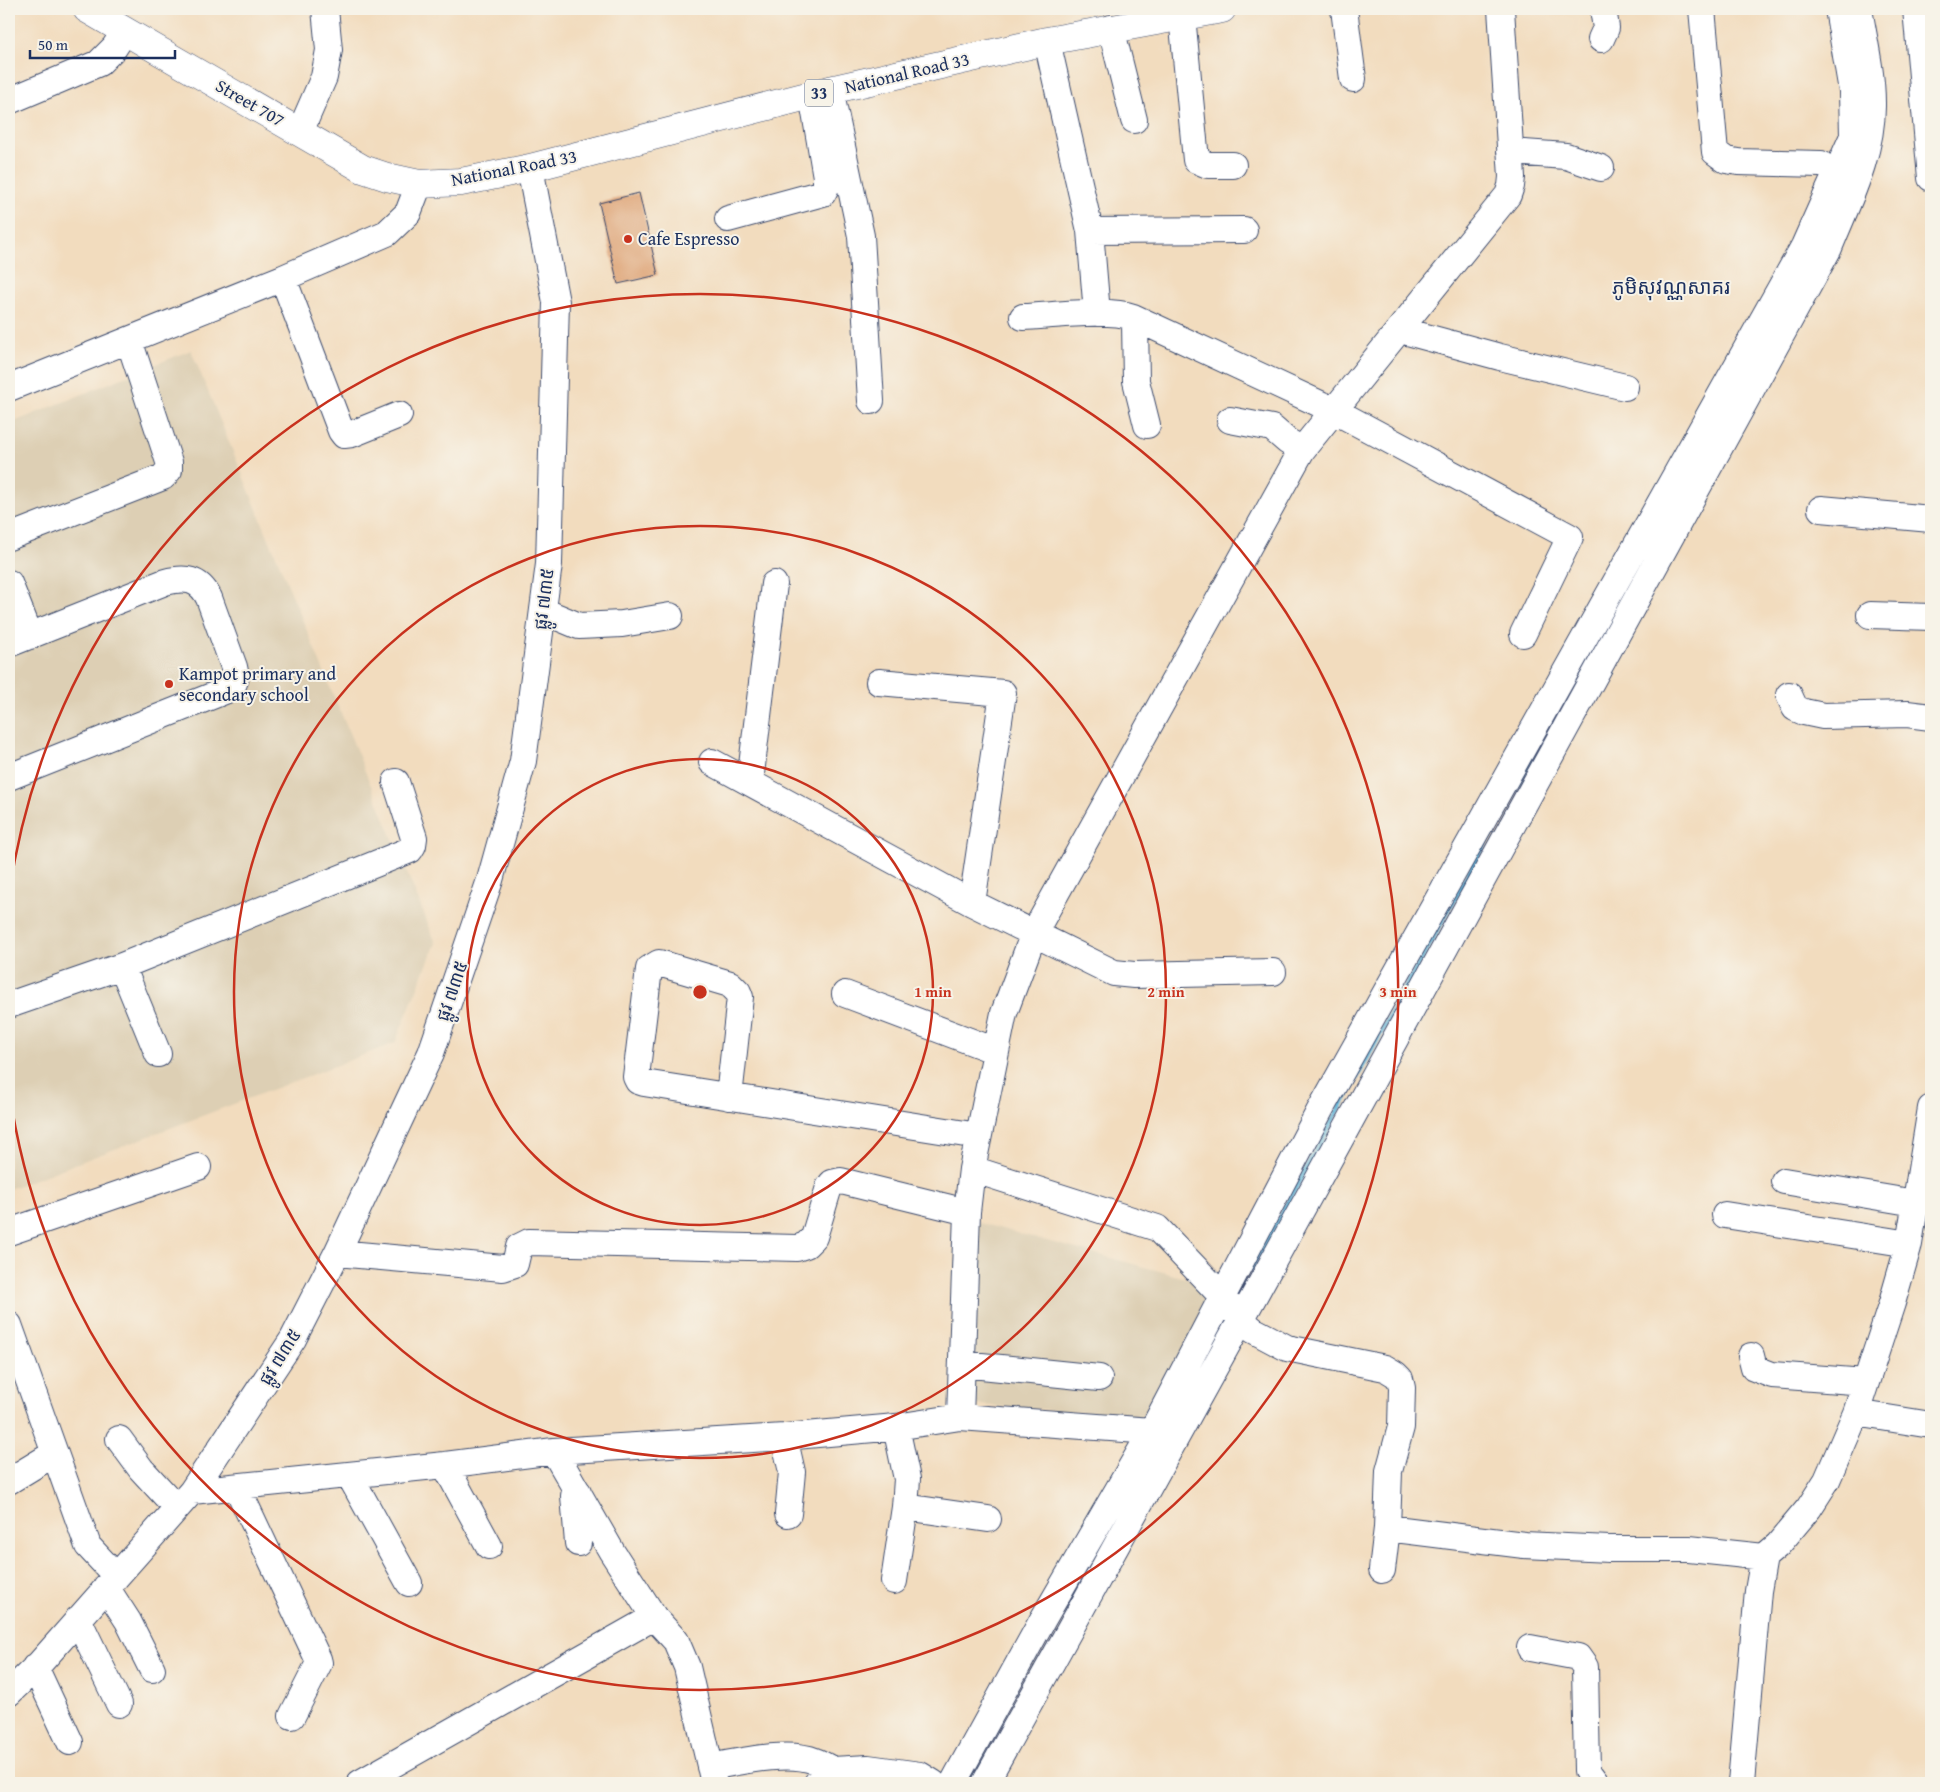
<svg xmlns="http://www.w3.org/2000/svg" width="1940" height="1792" font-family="'Gentium Book Plus','Noto Sans Khmer',serif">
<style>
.built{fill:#ddcfb4}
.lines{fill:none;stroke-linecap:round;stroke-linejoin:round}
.stream{stroke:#61b9de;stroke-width:5.5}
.building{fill:#dfa77c}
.minor-casing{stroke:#3b496c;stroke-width:28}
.major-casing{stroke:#3b496c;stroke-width:29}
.minor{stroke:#fff;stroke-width:26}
.major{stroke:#fff;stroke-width:28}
.ring{fill:none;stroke:#c8321e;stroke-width:2.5}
.poi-dot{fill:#c8321e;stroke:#f7f3e8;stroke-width:2}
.labels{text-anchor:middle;stroke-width:4;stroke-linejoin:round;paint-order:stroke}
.shield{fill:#f7f3e8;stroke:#5d6a87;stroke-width:1}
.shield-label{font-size:16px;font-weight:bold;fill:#1b2f5e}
.street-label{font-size:18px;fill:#1b2f5e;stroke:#f7f3e8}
.poi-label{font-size:18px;fill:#1b2f5e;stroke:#f7f3e8;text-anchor:start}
.quarter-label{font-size:20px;fill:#1b2f5e;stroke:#f7f3e8}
.centre{fill:#c8321e;stroke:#f7f3e8;stroke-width:2.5}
.ring-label{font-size:15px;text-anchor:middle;font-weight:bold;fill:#c8321e;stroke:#f7f3e8;stroke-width:4;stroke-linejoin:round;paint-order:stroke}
</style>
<rect width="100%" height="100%" fill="#f7f3e8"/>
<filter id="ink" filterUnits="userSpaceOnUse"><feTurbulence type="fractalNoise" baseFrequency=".02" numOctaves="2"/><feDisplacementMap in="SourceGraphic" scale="10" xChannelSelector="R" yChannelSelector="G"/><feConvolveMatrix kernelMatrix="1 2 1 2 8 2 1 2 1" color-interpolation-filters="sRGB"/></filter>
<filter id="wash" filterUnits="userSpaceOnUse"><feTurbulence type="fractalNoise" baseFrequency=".0096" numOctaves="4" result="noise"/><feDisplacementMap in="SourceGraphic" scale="20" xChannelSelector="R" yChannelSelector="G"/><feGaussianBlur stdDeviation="1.12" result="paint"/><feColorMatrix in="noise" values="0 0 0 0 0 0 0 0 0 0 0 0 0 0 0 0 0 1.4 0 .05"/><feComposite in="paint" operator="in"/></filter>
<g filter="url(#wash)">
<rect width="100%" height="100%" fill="#f2dcbe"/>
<path class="built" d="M191 350 436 943 395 1043 9 1189V424Z
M972 1221 1193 1280 1213 1302 1153 1417 965 1404Z"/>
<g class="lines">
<path class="stream" d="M1251 1269 1544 736"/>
</g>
<g id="blocks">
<path class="building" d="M639 193 658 275 618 284 599 203Z"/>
</g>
</g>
<g filter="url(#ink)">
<use href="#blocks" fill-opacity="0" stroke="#3b496c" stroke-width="1"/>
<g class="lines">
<g class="minor-casing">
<path id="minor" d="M1344 9 1353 79
M1702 9 1715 152 1726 160 1738 162 1821 164
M1916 9 1931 178
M1182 16 1196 160 1208 165H1233
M1111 28 1134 120
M1601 39 1606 28 1603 9
M1047 41 1090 231 1097 313
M830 90 861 236 871 401
M9 101 99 63 114 48 125 31
M300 132 324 77 329 50 325 9
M1510 152 1566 156 1601 168
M728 219 823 193 826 187V177L812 95
M1090 231 1244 230
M283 278 341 431 344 435 352 434 399 415
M1023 317C1051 316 1108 308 1133 317L1333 410 1570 537 1523 634
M1133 317 1135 322 1136 381 1147 425
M1400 330 1500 357 1625 387
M9 388 283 278 387 233 408 213 419 184
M1230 420 1272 428 1287 441 1302 450
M1821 509 1931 519
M9 537 163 477 169 470V462L129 340
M9 583 30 636
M543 611 579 626 622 624 670 616
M1870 615 1931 617
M9 644 165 582C185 577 199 578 209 598L234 667C237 678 236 684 227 690L9 777
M879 682 1003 693 972 903
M1789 695 1795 708 1804 712 1823 716 1907 714 1931 717
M712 762 972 903 1114 973 1134 975 1273 972
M750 782 774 584
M122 966 158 1054
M845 994 996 1051
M9 1005 122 966 410 850 413 845 414 838 396 782
M729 1097 740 997 738 992 730 984 659 963 649 969 636 1077 638 1081 644 1083 978 1136
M972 1169 1157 1228 1222 1296 1241 1320 1253 1330 1287 1348 1385 1368 1395 1374 1400 1379 1402 1388 1401 1427 1389 1471 1387 1528 1382 1570
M1784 1181 1915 1203
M1725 1215 1909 1244
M9 1232 198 1167
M337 1253 503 1268 515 1264 519 1247 529 1242 797 1248 806 1245 814 1237 829 1187 832 1183 841 1181 967 1212
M9 1325 88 1546 116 1576
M1751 1356 1754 1368 1772 1375 1866 1382
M962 1364 1099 1378
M1856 1413 1931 1425
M1152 1431 1320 1110 1804 246 1853 136 1852 91 1838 9
M784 1437 792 1472 788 1514
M119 1439 141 1469 177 1508
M554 1451 612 1552 654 1617 676 1641 687 1667 714 1783
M445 1465 489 1546
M350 1476 409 1583
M9 1481 55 1453
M237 1487 318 1659 319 1663 292 1716
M192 1491 445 1465 554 1451 784 1437 896 1427 960 1417 967 1212 972 1169 1004 1013 1034 933 1302 450 1508 195 1511 186 1512 177 1501 9
M905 1507 988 1519
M1387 1528 1524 1545 1609 1549H1689L1764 1557
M578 1543 574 1496 578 1492
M894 1581 905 1507 907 1479 896 1427
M106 1587 128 1621 152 1669
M78 1619 119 1704
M1530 1648 1578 1657 1585 1667 1587 1771 1596 1783
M35 1667 70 1742
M9 1693 40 1663 192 1491 293 1339 337 1253 431 1053 490 880 523 761 549 564 556 302 530 168
M710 1767C738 1762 788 1750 815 1761 821 1763 827 1767 833 1770
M360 1783 654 1617
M817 1783 833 1770 868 1768 920 1775 933 1783
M953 1783 1043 1619 1152 1431 960 1417
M985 1783 1241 1320 1829 248C1847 203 1873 154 1872 103 1872 72 1864 39 1859 9
M1741 1783 1758 1591 1764 1557 1778 1545 1809 1508 1827 1480 1856 1413 1892 1303 1909 1244 1931 1108"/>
</g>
<g class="major-casing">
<path id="major" d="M87 9 363 169 387 177 419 184 461 182 530 168 830 90 1047 41 1222 9"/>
</g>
<use href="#minor" class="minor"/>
<use href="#major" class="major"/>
</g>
</g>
<g class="ring">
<circle cx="700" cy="992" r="233"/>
<circle cx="700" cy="992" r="466"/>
<path d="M9 895A698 698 0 1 1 9 1089"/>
</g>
<g class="poi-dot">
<circle cx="628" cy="239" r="5"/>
<circle cx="169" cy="684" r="5"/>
</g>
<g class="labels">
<rect class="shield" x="805" y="79.5" width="28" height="27" rx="4"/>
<g class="shield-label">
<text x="819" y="99">33</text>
</g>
<g class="street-label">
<text transform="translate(907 73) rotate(-13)" y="6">National Road 33</text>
<text transform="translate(250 103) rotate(30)" y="6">Street 707</text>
<text transform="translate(514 168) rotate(-11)" y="6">National Road 33</text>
<text transform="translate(544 599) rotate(-83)" y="6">ផ្លូវ ៧៣៥</text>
<text transform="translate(452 991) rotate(-71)" y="6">ផ្លូវ ៧៣៥</text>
<text transform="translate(280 1357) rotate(-58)" y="6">ផ្លូវ ៧៣៥</text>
</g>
<g class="poi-label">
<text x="638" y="245">Cafe Espresso</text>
<text x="179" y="680">Kampot primary and<tspan x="179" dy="21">secondary school</tspan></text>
</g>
<g class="quarter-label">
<text x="1671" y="294">ភូមិសុវណ្ណសាគរ</text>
</g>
</g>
<circle cx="700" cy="992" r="8" class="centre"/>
<g class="ring-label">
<text x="933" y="997">1 min</text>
<text x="1166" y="997">2 min</text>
<text x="1398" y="997">3 min</text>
</g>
<rect width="1940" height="1792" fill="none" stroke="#f7f3e8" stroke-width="30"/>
<path d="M30 50v8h145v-8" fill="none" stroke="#1b2f5e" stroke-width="2.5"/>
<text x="38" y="50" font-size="15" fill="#1b2f5e" stroke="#f7f3e8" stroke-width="4" paint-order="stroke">50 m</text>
</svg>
